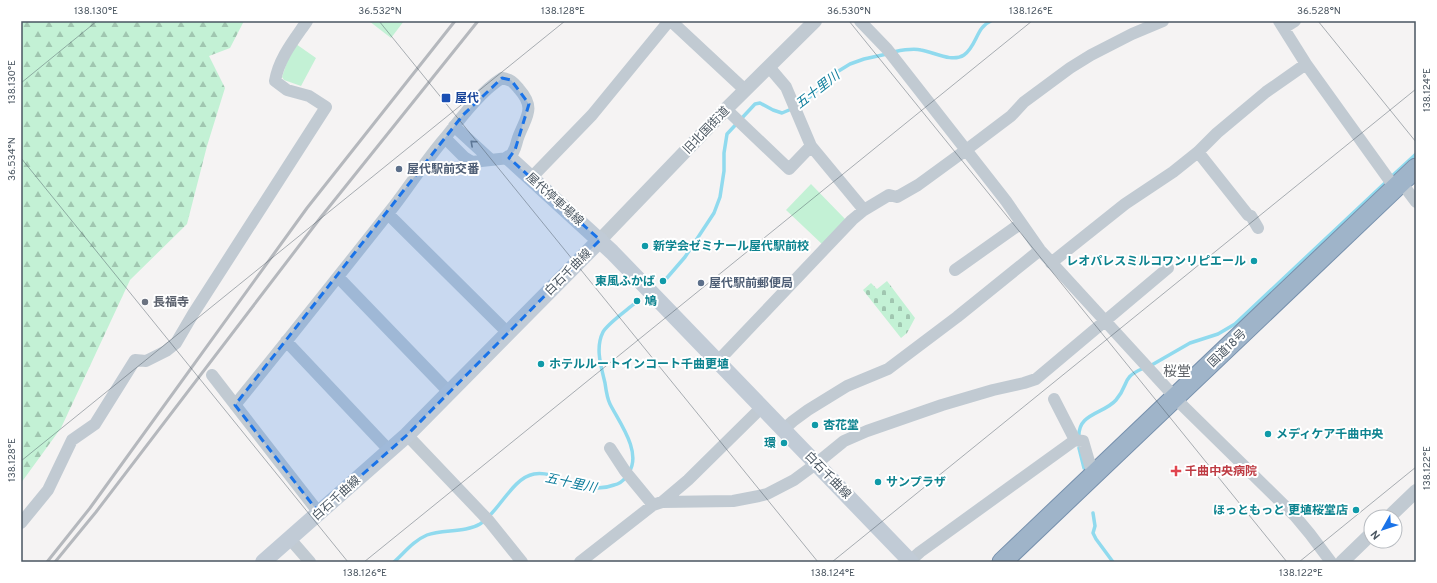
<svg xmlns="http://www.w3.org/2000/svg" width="1437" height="583" font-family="Overpass,'Noto Sans JP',sans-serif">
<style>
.forest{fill:url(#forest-firs)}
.cemetery{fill:url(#cemetery-stones)}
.green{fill:#c3f1d5}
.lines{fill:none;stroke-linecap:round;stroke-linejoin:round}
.stream{stroke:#90daee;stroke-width:3.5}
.trunk-casing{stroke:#7690ad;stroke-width:21}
.minor{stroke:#c1cad2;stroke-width:12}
.tertiary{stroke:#c1cad2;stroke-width:14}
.secondary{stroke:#c1cbd6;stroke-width:16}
.trunk{stroke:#9fb4c9;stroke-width:19}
.rail{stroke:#b5b8bd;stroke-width:3}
.oneway{stroke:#6e7983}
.marked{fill:#1a73e8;fill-opacity:0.2;stroke:#1a73e8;stroke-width:3;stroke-dasharray:8 5;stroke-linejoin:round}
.ticks{fill:none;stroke:#4a5661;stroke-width:1;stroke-opacity:0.45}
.transit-dot{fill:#1a4fb4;stroke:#fff;stroke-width:1.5}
.service-dot{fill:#5c6f8a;stroke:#fff;stroke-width:1.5}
.culture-dot{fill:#0f9aa8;stroke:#fff;stroke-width:1.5}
.worship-dot{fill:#6b7280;stroke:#fff;stroke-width:1.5}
.health-dot{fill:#e0444e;stroke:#fff;stroke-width:1.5}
.labels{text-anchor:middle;stroke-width:4;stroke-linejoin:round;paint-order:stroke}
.transit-label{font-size:12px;font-weight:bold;fill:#164399;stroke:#fff;text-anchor:start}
.street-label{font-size:12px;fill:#4a5661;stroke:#fff}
.service-label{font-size:12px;font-weight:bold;fill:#4e5e75;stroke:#fff;text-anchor:start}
.culture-label{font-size:12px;font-weight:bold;fill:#0d838f;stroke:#fff;text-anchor:start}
.worship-label{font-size:12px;font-weight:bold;fill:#5b616d;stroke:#fff;text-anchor:start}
.health-label{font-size:12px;font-weight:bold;fill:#be3a42;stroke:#fff;text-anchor:start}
.water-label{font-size:13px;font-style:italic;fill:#0c7c9b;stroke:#fff}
.quarter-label{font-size:14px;fill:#5f6368;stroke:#fff}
.neatline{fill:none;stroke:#4a5661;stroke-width:1.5}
.ticks-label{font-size:10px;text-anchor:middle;fill:#4a5661}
</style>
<defs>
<pattern id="forest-firs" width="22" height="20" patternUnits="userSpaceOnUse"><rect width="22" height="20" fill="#c3f1d5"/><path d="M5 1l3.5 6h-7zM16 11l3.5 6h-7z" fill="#a0c6b0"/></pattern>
<pattern id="cemetery-stones" width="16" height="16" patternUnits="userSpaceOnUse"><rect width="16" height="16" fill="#c3f1d5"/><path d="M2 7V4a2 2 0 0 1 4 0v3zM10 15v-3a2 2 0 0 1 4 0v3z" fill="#a0c6b0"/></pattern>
</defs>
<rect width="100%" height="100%" fill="#f5f3f3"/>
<path class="forest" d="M21 21H244L230 48 209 56 225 88 207 146 187 224 130 280 61 428 21 483Z"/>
<path class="cemetery" d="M887 281 915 318 907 333 901 338 863 290 871 283 877 289Z"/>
<path class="green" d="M369 21H404L391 38Z
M296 44 316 58 301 86 284 80 282 77 289 56Z
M811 184 846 220 823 245 786 210Z"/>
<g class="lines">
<path class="stream" d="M893 52C903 50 912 48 921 50 934 52 952 63 964 55 977 46 976 27 991 21
M1391 177 1416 154
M666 279 685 257 714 213 720 197 724 171V153L727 134 755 104 760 103 773 110 782 113 801 105 837 72 850 64 864 59 887 54
M1150 366 1190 343 1218 334 1235 324 1386 182
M1079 438C1077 413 1104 414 1116 400 1130 384 1120 378 1144 368
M1079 448 1084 468
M629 472C642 452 619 422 610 404 607 398 606 390 605 383 601 366 595 348 603 332 607 324 627 310 635 303
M1093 513 1095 526 1093 533 1096 539 1113 562
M394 562C405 552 413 541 427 535 442 529 465 533 480 524 499 512 512 478 534 474 560 470 583 497 614 485 619 484 623 481 626 477"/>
<g class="trunk-casing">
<path id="trunk" d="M1002 562 1416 168"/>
</g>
<path class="minor" d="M671 21 745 90
M860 21 887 49 1006 201 1040 250 1183 406 1295 516 1310 534 1331 562
M1279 21 1306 64 1395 188
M1284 28 1295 21
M769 67 786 87 811 146 864 210
M502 78C512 80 513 82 519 89 537 109 525 118 518 138 515 147 516 150 509 158L472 162 464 157 445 138C460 119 481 91 502 78Z
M726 109 789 169 811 146
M454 126 491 160
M1198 152 1248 215 1251 216 1258 228
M531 178 592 115 669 21
M1401 182 1416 202
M388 214 508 333
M1051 263 1125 204 1173 172 1198 152 1217 133 1266 92 1306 64
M955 270 1020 224
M338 277 449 392
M286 341 389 450
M718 361 852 220 864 210 889 195 897 197 918 185 966 150 1011 116 1024 102 1070 68 1091 55 1132 34 1163 21
M212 375 319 513
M1054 399 1075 440 1083 441 1090 465 1095 475
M235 405C288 340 341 273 394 206 411 184 426 160 445 138
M784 429 793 421 808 410 847 386 888 369 957 317 1040 250
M407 435 489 521 522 562
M610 448 625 471 653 505
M662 502 688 480 762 407
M21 523 48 490 72 440 95 424 135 360 146 361 166 351 176 343 193 314 326 107 309 96 287 90 275 81C279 58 294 40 307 21
M290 539 310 562
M910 561 920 552 1075 440
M580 562 653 505 662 502 733 501 759 496 767 494 794 480 817 463 844 441 867 431 942 405 993 390 1024 383 1036 379 1168 268"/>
<path class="tertiary" d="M600 240 726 109 815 21
M1389 517 1416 491
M1342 562 1371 534"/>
<path class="secondary" d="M509 158 612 252 911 562
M263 562 407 435 600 240"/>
<use href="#trunk" class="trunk"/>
<path class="rail" d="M47 562 90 508 307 208 455 21
M55 562 96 512 321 217 478 21"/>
</g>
<defs><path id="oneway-chevron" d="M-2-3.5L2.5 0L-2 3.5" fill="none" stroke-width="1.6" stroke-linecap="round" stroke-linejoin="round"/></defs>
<use class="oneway" href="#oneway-chevron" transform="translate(473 143) rotate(-138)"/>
<path class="marked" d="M502 78 511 80 529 104 515 150 509 158 600 240 407 435 319 513 235 405 463 115Z"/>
<path class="ticks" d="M379 21 818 562M849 21 1287 562M1318 21 1416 142M21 83 97 21M21 158 348 562M21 461 565 21M364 562 1032 21M832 562 1416 89M1299 562 1416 467"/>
<rect class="transit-dot" x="441" y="93" width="10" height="10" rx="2"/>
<g class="service-dot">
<circle cx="399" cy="169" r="4"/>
<circle cx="701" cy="283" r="4"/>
</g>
<g class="culture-dot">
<circle cx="645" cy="246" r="4"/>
<circle cx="1254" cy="261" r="4"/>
<circle cx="663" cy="281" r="4"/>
<circle cx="637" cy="301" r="4"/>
<circle cx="541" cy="364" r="4"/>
<circle cx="815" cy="425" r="4"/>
<circle cx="1268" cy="434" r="4"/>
<circle cx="784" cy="443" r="4"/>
<circle cx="878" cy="482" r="4"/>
<circle cx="1356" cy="510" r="4"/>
</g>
<circle class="worship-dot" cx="145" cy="302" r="4"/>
<path class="health-dot" d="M1174 465h4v4h4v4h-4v4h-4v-4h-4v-4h4z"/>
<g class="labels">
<g class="transit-label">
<text x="455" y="102">屋代</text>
</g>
<g class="street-label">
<text transform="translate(706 130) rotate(-46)" y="4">旧北国街道</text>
<text transform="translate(555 199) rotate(42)" y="4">屋代停車場線</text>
<text transform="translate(568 272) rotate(-45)" y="4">白石千曲線</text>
<text transform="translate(1227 348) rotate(-44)" y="4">国道18号</text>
<text transform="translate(828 475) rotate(46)" y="4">白石千曲線</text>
<text transform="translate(336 498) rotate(-42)" y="4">白石千曲線</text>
</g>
<g class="service-label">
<text x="407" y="173">屋代駅前交番</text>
<text x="709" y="287">屋代駅前郵便局</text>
</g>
<g class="culture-label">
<text x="653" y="250">新学会ゼミナール屋代駅前校</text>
<text x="1246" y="265" text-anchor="end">レオパレスミルコワンリピエール</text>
<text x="655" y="285" text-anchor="end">東風ふかば</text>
<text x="645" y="305">鳩</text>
<text x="549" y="368">ホテルルートインコート千曲更埴</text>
<text x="823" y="429">杏花堂</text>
<text x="1276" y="438">メディケア千曲中央</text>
<text x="776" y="447" text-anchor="end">環</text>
<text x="886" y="486">サンプラザ</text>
<text x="1348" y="514" text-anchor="end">ほっともっと 更埴桜堂店</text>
</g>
<g class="worship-label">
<text x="153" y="306">長福寺</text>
</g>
<g class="health-label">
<text x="1185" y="475">千曲中央病院</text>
</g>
<g class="water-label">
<text transform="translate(817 89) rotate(-38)" y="5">五十里川</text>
<text transform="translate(571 482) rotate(12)" y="5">五十里川</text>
</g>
<g class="quarter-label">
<text x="1177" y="376">桜堂</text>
</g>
</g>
<rect width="1437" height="583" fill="none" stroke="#ffffff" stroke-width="44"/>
<g transform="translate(1383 529) rotate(231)"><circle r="19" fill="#ffffff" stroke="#b7bbc0"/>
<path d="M0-3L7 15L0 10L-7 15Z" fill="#1a73e8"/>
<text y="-6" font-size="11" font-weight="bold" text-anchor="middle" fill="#4a5661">N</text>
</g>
<rect x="22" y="22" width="1393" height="539" class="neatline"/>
<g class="ticks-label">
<text x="96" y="14">138.130°E</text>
<text x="380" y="14">36.532°N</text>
<text x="563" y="14">138.128°E</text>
<text x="849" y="14">36.530°N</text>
<text x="1031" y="14">138.126°E</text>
<text x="1319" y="14">36.528°N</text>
<text transform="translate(11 82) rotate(-90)" y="4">138.130°E</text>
<text transform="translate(1426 90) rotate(-90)" y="4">138.124°E</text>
<text transform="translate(11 159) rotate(-90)" y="4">36.534°N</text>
<text transform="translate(11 460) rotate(-90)" y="4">138.128°E</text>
<text transform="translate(1426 468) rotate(-90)" y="4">138.122°E</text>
<text x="365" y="576">138.126°E</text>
<text x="833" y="576">138.124°E</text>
<text x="1301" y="576">138.122°E</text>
</g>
</svg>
